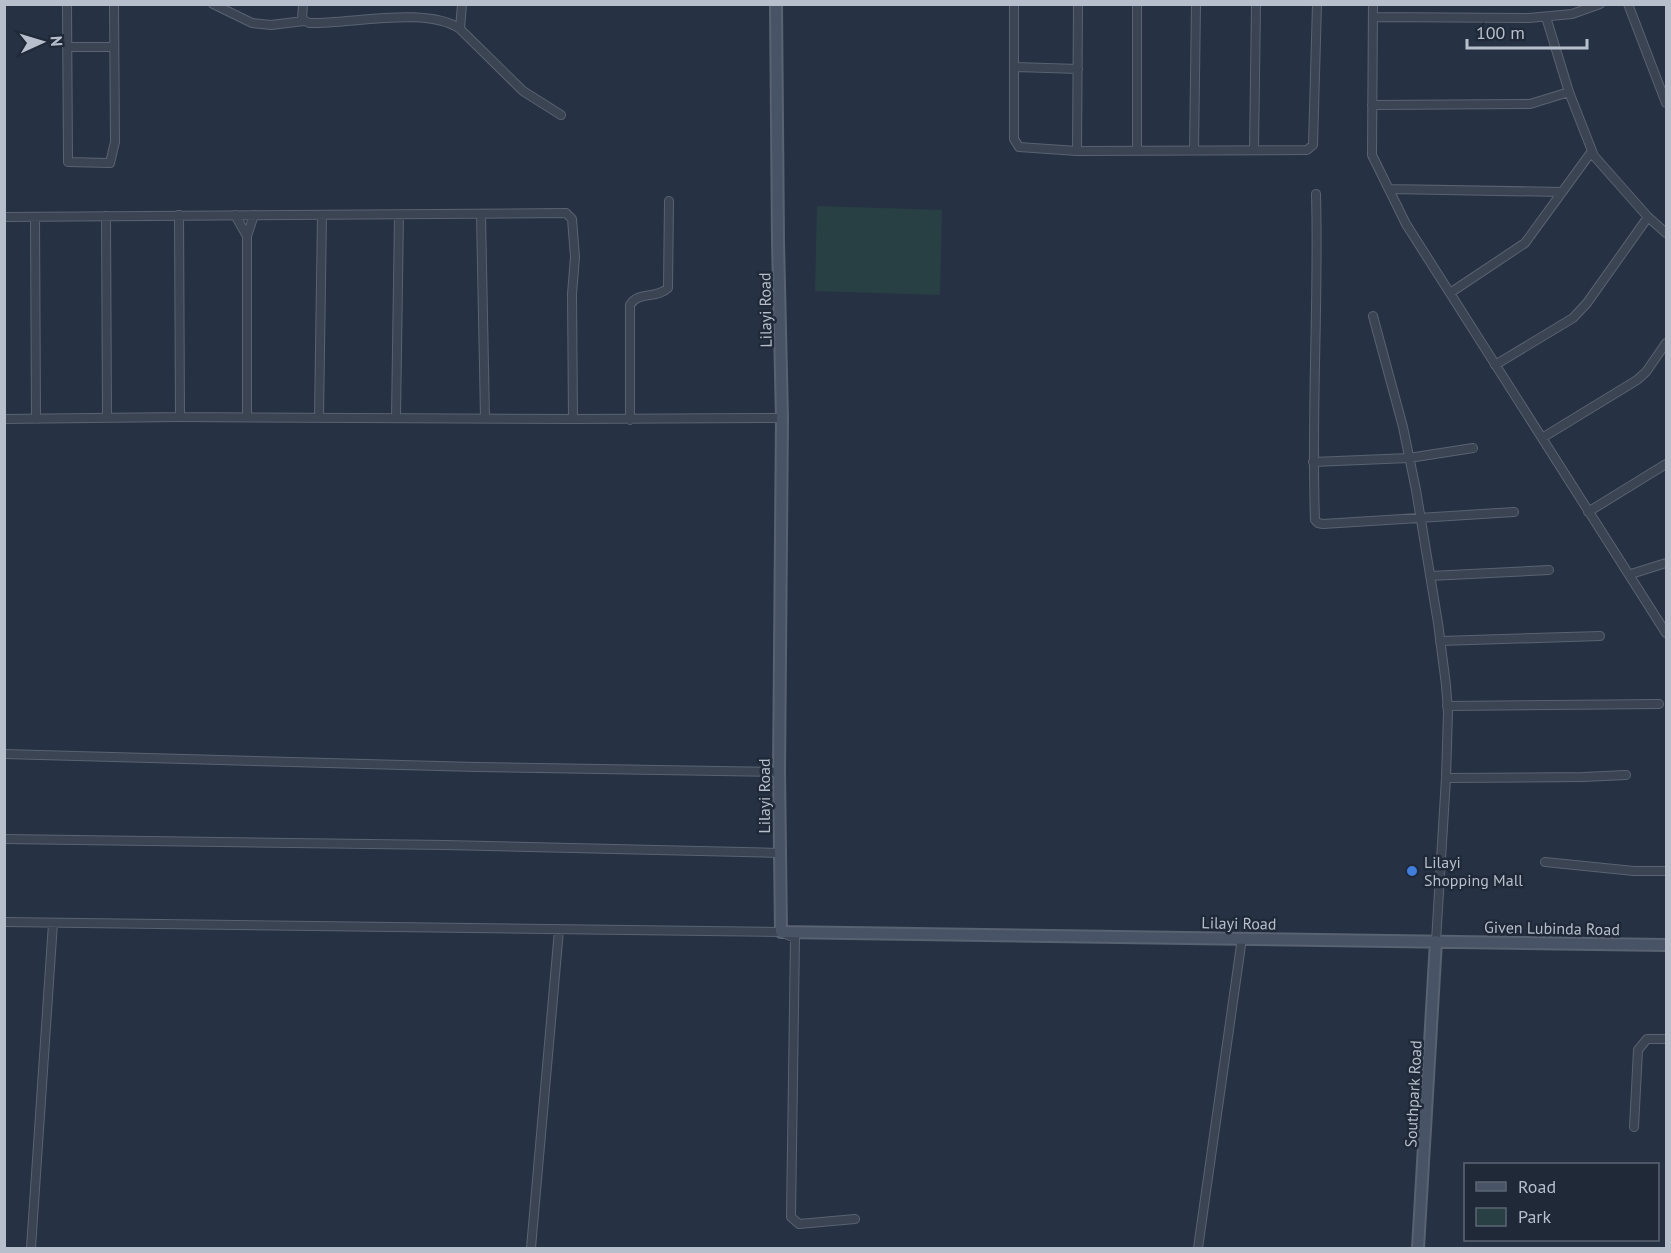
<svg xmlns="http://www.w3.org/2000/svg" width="1671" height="1253" font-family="'PT Sans',sans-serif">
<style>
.green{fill:#284044}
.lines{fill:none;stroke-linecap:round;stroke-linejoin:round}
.street-casing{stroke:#596270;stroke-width:10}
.secondary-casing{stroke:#596270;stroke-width:14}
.street{stroke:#3b4453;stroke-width:8}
.secondary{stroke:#495366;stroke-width:10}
.shop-dot{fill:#3f7fe0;stroke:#1f2938;stroke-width:2}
.labels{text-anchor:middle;stroke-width:5;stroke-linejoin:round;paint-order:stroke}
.street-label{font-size:16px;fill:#b8bfcc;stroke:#1f2938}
.poi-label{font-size:16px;fill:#b8bfcc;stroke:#1f2938;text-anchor:start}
</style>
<rect width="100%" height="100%" fill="#263243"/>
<path class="green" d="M817 206 942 210 940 295 815 291Z"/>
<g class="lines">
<g class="street-casing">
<path id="street" d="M67 4 68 162 110 163 115 142 114 4
M213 4 252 23 271 25 304 21
M303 4 302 19 309 23C350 24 428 6 460 29L523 91 561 115
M1014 4V139L1019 147 1077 151 1307 150 1313 145 1317 4
M1137 4V149
M1373 4 1372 155 1406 224 1666 633
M1628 4 1666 103
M1373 17 1529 18 1572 14 1600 4
M1546 17 1569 92 1594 156 1648 217 1666 233
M460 29 462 4
M67 47H114
M1014 67 1078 69
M1372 105 1530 104 1569 92
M1254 150 1256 4
M1077 151 1078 4
M1194 151 1196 4
M1389 189 1562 192
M1316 194C1319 302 1311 411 1315 520L1318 523 1323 524 1514 512
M481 214 485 418
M179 215 180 417
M235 215 247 236 254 215
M106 216 107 418
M4 217 566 213 572 219 575 257 572 294 573 419 180 417 4 419
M35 217 36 419
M247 236V417
M1450 293 1525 243 1592 151
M1373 316 1403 427 1416 490 1438 623 1446 685 1448 712 1446 778 1436 941
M1495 365 1573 318 1587 303 1648 217
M319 417 322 215
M396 417 399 215
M573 419 782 418
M630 420V305C638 291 657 299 668 288L669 201
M1542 438 1637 380 1646 372 1666 343
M1313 462 1409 458 1473 448
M1588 512 1666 464
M1631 574 1666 563
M1430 576 1549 570
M1440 641 1600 636
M1447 706 1659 704
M4 754 476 767 779 772
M1446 778 1583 777 1626 775
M4 839 445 845 780 853
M1545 862 1634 871H1666
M4 922 781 932 795 938 791 1217 799 1224 855 1219
M1634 1127 1638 1050 1647 1039H1666
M31 1248 53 923
M531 1248 559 930
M1198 1248 1242 938"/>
</g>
<g class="secondary-casing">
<path id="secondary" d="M776 4 778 242 782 418 779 772 781 932 1666 945
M1418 1248 1436 941"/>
</g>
<use href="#street" class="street"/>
<use href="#secondary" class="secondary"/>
</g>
<circle class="shop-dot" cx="1412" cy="871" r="6"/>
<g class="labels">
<g class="street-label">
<text transform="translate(765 310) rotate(-91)" y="6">Lilayi Road</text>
<text transform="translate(764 796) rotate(-90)" y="6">Lilayi Road</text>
<text transform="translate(1239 923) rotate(1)" y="6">Lilayi Road</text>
<text transform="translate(1552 928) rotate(1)" y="6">Given Lubinda Road</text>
<text transform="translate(1413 1094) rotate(-87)" y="6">Southpark Road</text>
</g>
<g class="poi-label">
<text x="1424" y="868">Lilayi<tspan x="1424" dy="18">Shopping Mall</tspan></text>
</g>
</g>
<rect width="1671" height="1253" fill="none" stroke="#b8bfcc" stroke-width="12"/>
<rect x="1464" y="1163" width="195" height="78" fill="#1f2938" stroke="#5c6573" stroke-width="1.5"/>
<rect x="1476" y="1182" width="30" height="9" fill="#495366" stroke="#5c6573" stroke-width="1.5"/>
<text x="1518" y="1193" font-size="18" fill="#b8bfcc">Road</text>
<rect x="1476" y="1208" width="30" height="18" fill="#284044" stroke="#5c6573" stroke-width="1.5"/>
<text x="1518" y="1223" font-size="18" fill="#b8bfcc">Park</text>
<g transform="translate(42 42) rotate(86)" stroke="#1f2938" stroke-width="4.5" paint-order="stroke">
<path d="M0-4.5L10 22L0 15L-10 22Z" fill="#b8bfcc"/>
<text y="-9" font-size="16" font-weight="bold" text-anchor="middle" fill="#b8bfcc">N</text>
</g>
<path d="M1467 39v9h120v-9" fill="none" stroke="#b8bfcc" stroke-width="3"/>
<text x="1476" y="39" font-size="18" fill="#b8bfcc" stroke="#1f2938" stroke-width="4.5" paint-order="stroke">100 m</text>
</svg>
